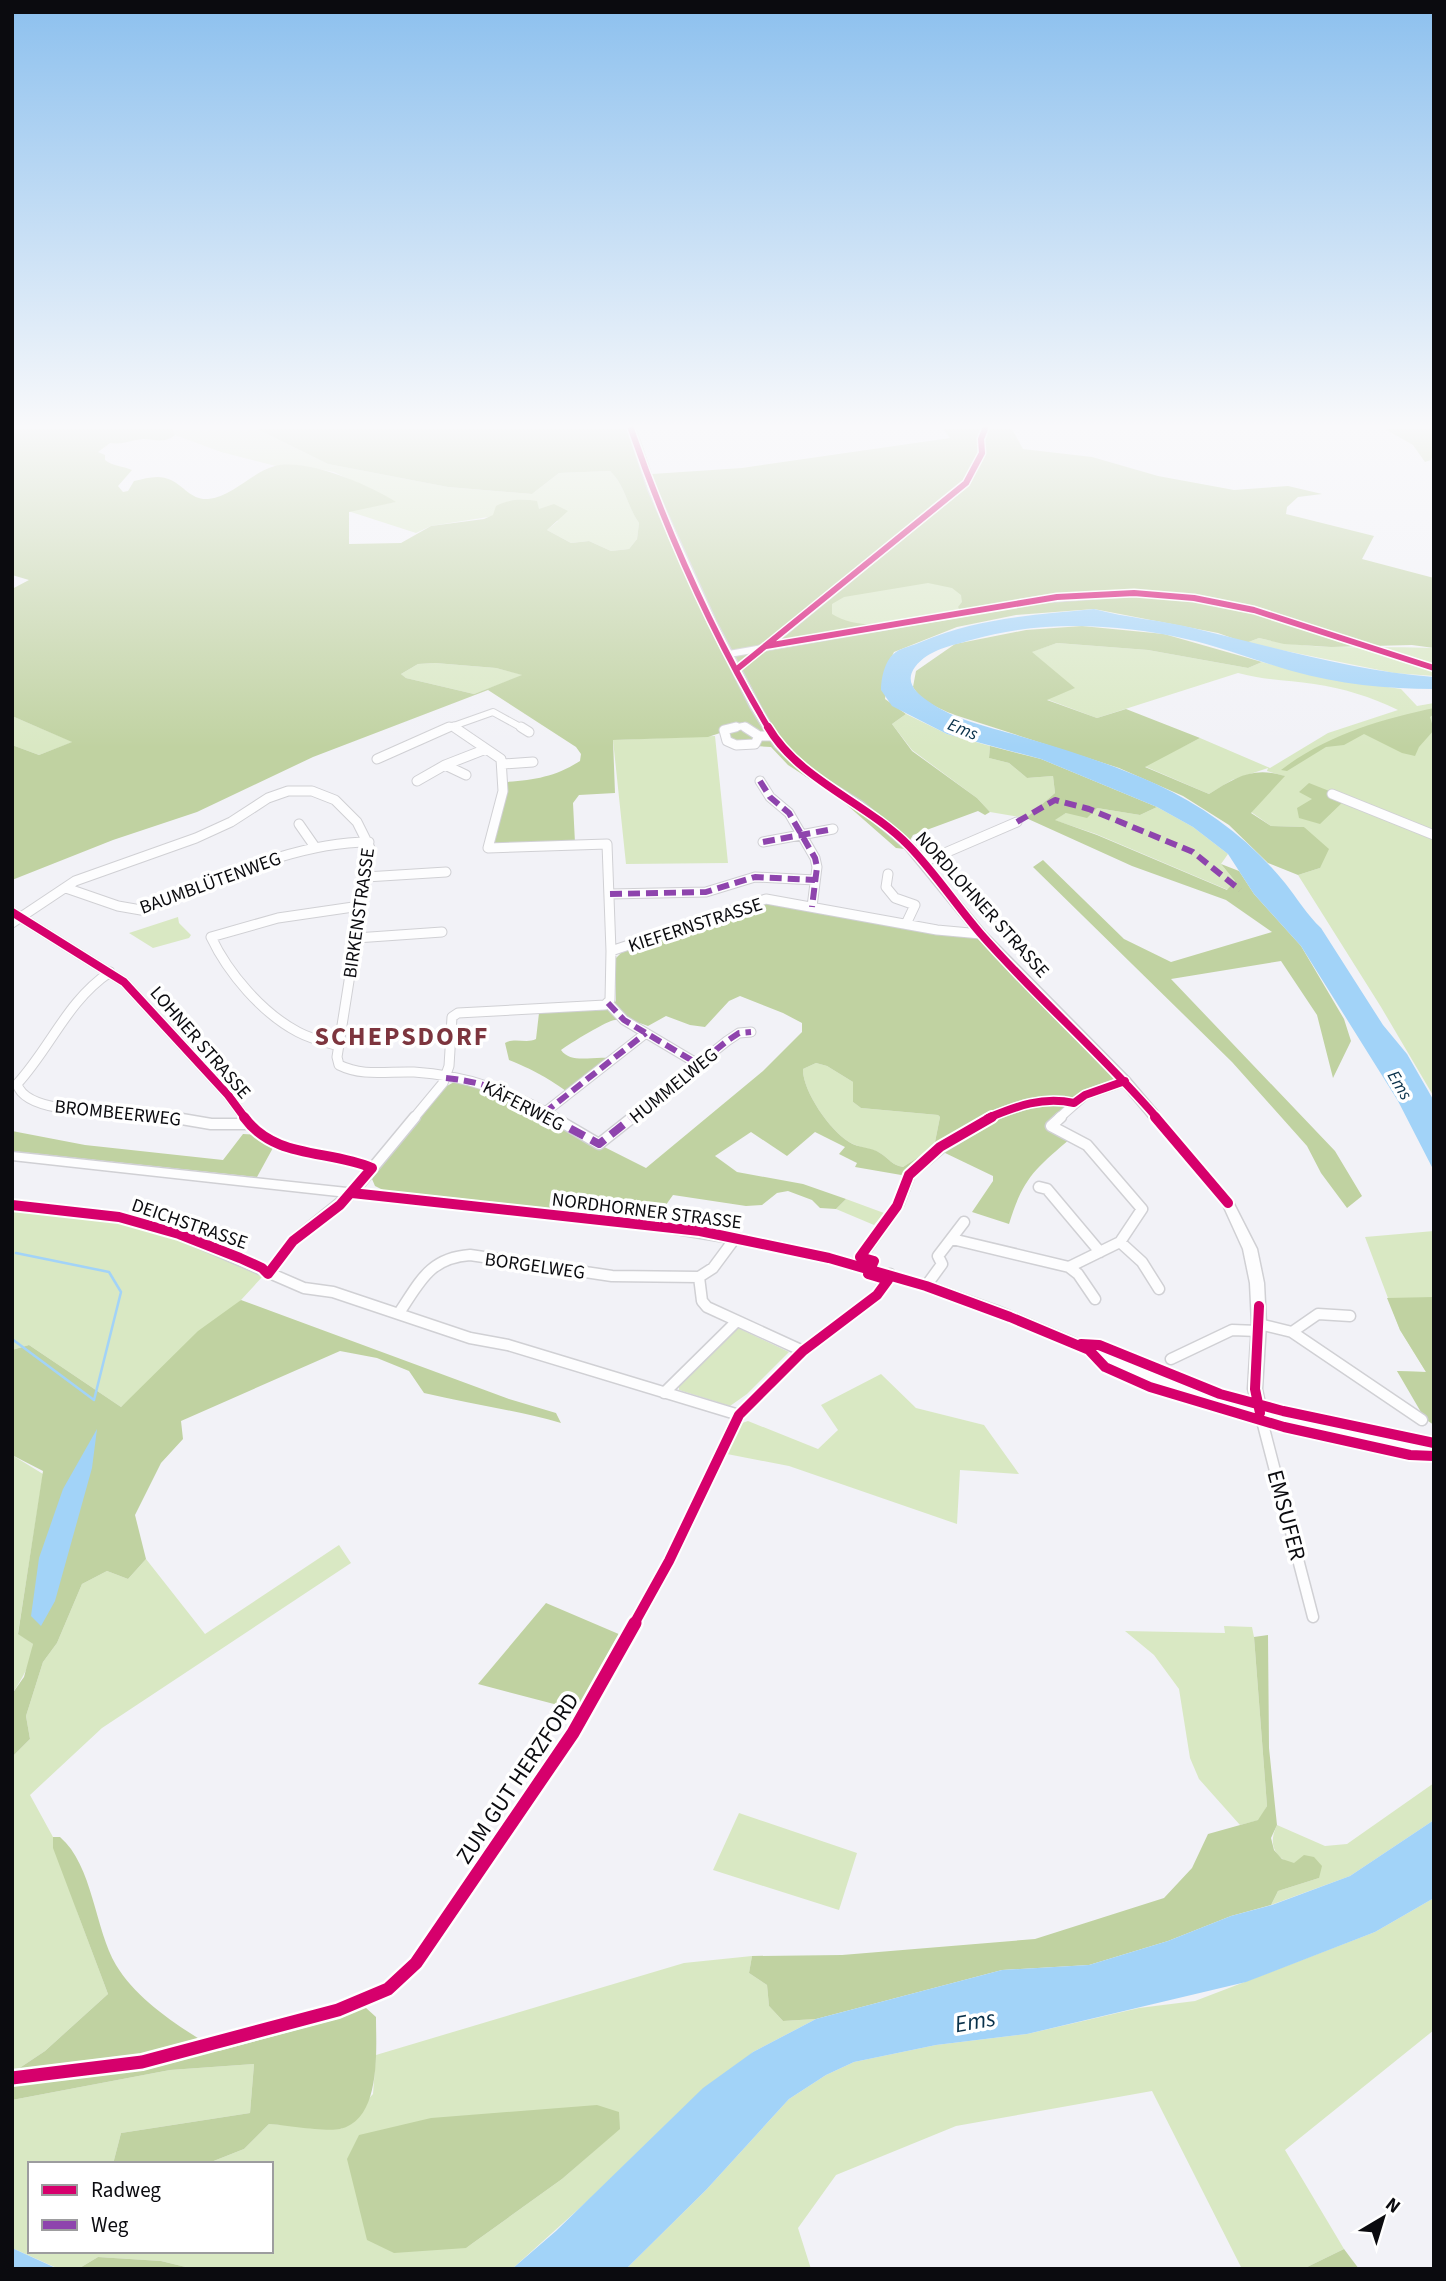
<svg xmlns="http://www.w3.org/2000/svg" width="1446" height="2281" font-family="'Source Sans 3',sans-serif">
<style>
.green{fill:#d9e8c3;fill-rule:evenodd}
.forest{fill:#c0d2a1;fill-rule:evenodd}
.water{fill:#a2d3f8}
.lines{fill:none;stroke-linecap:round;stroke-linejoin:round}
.stream{stroke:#a2d3f8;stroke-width:2.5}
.minor-far3-casing{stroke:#d0d0d4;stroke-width:8}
.minor-far2-casing{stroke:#d0d0d4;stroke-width:11}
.minor-far1-casing{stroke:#d0d0d4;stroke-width:13}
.minor-casing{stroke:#d0d0d4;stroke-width:17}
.tertiary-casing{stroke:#d0d0d4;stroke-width:3}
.secondary-casing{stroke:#d0d0d4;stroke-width:3}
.minor-far3{stroke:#fdfdfe;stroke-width:6}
.minor-far2{stroke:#fdfdfe;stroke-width:9}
.minor-far1{stroke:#fdfdfe;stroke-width:10}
.minor{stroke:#fdfdfe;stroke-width:14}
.tertiary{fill:#fdfdfe;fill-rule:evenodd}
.secondary{fill:#fdfdfe;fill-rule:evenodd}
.quiet-far1{stroke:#8e44ad;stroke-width:6;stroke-dasharray:12 6;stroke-linecap:butt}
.quiet{stroke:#8e44ad;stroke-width:8;stroke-dasharray:16 8;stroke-linecap:butt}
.cycleway-far3-casing{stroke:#fff;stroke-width:9}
.cycleway-far2-casing{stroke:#fff;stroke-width:11}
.cycleway-far1-casing{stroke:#fff;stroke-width:14}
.cycleway-casing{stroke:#fff;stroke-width:18}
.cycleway-far3{stroke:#d6006c;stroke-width:6}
.cycleway-far2{stroke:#d6006c;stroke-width:8}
.cycleway-far1{stroke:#d6006c;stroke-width:10}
.cycleway{stroke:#d6006c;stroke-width:13}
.labels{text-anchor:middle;stroke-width:7;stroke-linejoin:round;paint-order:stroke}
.far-water-label{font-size:18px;font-style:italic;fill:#09314a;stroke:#fff}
.street-label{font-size:19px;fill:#0b0b0f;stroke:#fff}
.near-street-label{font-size:23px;fill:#0b0b0f;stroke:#fff}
.near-water-label{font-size:24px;font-style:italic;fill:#09314a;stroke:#fff}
.district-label{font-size:26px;font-weight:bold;letter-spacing:2px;fill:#7d353e;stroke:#fff}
</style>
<rect width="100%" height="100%" fill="#f2f2f7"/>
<path class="green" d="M173 429H257L328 464 448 487 532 494 559 473 610 471C625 485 627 505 639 523L637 539 629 549 611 551 589 541 571 543 547 530 558 521 539 509 431 526 416 533 348 511 395 502 334 472 301 466H276L221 452 175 435Z
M876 561 1003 603 774 644Z
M1259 638C1316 652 1376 645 1434 648V676L1394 673 1246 643Z
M1057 643 1148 650 1248 668 1262 662 1315 676 1401 689 1417 706 1434 703V1097L1381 1007 1298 875 1320 868 1304 827 1271 826 1251 812 1284 776 1267 771 1268 768 1232 780 1209 794 1144 766 1200 738 1270 768 1328 733 1398 710C1371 697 1343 688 1314 684 1288 680 1263 680 1238 673L1097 718 1046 699 1074 688 1031 652Z
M435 663 496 668 524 675 474 694 406 678 401 674 418 664Z
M906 714 947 734 990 746 989 758 1009 763 1027 778 1053 776 1055 793 1026 818 990 812 977 798 912 750 892 724Z
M12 716 73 742 39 755 12 745Z
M715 736 728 863 626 864 613 740Z
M1157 807 1193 827 1228 854 1221 864 1235 881 1228 890 1096 834 1054 820 1066 813 1097 808 1140 815Z
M178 917 179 923 191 935 189 938 153 948 129 933Z
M816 1063 827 1066 853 1082V1102L861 1108 938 1115 940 1117 934 1147 903 1167C891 1165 890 1159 880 1153 871 1148 859 1148 849 1142 830 1131 802 1090 803 1069Z
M846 1199 884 1213 874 1225 836 1209Z
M12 1206 83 1214 176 1236 264 1275 241 1300 121 1407 29 1345 12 1350Z
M1434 1231V1425L1397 1371 1426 1372 1400 1330 1365 1237Z
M738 1328 789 1352 747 1394 730 1406 679 1390V1385Z
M881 1374 916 1408 984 1425 1019 1474 960 1470 957 1524 789 1466 727 1454 742 1423 748 1421 818 1449 838 1430 821 1405Z
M12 1455 43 1474 18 1633 33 1644C32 1663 22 1679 12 1694Z
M339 1545 351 1563 102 1728 30 1795 53 1837 78 1914 108 1994 45 2051 12 2073V1757L30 1739 26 1716 43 1662 57 1643 82 1584 107 1571 128 1579 146 1559 205 1634Z
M1224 1626 1252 1627 1254 1637 1267 1806 1259 1820 1240 1825 1199 1779 1190 1758 1179 1689 1154 1655 1125 1631 1225 1633Z
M1434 1783V1820L1350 1876 1271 1905 1278 1891 1319 1878C1294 1864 1261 1859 1277 1825L1325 1846 1347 1844Z
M739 1813 857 1853 839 1910 713 1870Z
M1434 1898V2030L1285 2150 1344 2249 1303 2269H1242L1152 2091 956 2126 836 2175 798 2228 811 2269H626L706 2190 789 2099 826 2075 854 2062 936 2045 1027 2034 1139 2008 1195 2001 1375 1932Z
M752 1956 749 1973 767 1985 769 2006 783 2021 816 2019 753 2052 512 2269H194L161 2261 98 2257 78 2269H59L12 2248V2100L170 2070 254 2064 250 2113 121 2133 113 2164H30V2251H271V2164H206L244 2149 269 2124 341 2129 373 2094 376 2055 684 1963ZM619 2112V2129L562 2179 466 2248Z"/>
<path class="forest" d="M12 429H173L175 435C164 444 155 439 143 439 131 440 123 445 110 443L98 452 105 455V460C112 466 123 466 132 470L118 486 123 492 128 491 134 481C147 478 159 474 171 480 184 486 191 500 208 499 232 497 252 472 275 466 308 458 369 485 396 502L349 512V544L401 543 431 526 484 519 493 515 496 506C509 499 522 499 537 501L539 509 554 504 568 511 547 530 571 543 589 541 611 551 629 549 637 539 639 523C627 506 625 485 610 471L559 473 532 494 448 487 328 464 257 429H637L652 474 742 468 950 438 943 429H1012L1023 449 1092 457 1158 476 1234 490 1288 486 1322 494 1298 497 1287 507 1286 514 1374 536 1362 559 1434 578V648L1412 645 1331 647 1284 644 1259 638 1246 643 1218 633 1094 609 1016 615 957 627 894 652 890 660 885 699 906 714 892 724 912 751 977 798 990 812 985 815 978 811 913 835 905 849 896 848 839 798 788 765 771 747 736 745 723 732 708 737 613 740 615 793 579 795 573 803 575 843 489 848 505 782C534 780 555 777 580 761L581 754 576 747 488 690 313 757 197 812 113 840 12 880V745L39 755 72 742 12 716V589L29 580 12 575ZM928 583 952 588 961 595 962 602 958 607 960 610C922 617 866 636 832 614V604L844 597ZM435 663 496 668 522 675 474 694 406 678 401 674 418 664Z
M1385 429H1434V451L1431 460 1425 462 1413 445Z
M1082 626 1164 634 1262 662 1248 668 1148 650 1057 643 1032 652 1075 688 1047 700 1097 718 1126 709 1200 738 1145 767 1209 794C1236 777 1253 766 1285 776L1251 813 1271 826 1304 827 1329 849 1320 868 1298 875 1268 863 1229 825 1183 796 1119 768 955 715C940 709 921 701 913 687L916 671 955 644 1026 630Z
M1434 708V714L1430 717 1434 730 1419 747 1415 756 1402 753 1364 734 1344 745 1326 747 1287 771 1281 770C1325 736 1381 719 1434 708Z
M990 746 1041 759 1157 807 1140 815 1097 808 1087 818 1066 813 1055 820 1097 835 1227 890 1235 881 1221 864 1239 871 1254 894 1301 946 1344 1019 1351 1041 1333 1078 1317 1015 1281 961 1171 979 1335 1151 1362 1196 1347 1208 1321 1173 1307 1146 1232 1062 1033 867 1043 860 1124 939 1171 962 1272 932 1226 900 1132 866 1026 818 1055 793 1053 776 1027 778 1009 763 989 758Z
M1309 783 1347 798 1320 824 1299 818 1297 808 1312 799 1299 792Z
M760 902 977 937 1122 1081 1089 1096 1053 1128 1071 1138C1035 1169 1023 1178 1009 1224L972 1212 993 1181V1176L943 1152 907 1176 855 1167 857 1163 839 1154 845 1147 815 1132 787 1156 751 1132 715 1156 737 1172 803 1184 846 1199 836 1209 820 1208 812 1200 788 1191 777 1193 762 1205 746 1206 673 1195 658 1216 649 1219 383 1190 375 1186 372 1179 376 1172 445 1087 456 1081 479 1084 646 1168 763 1071 802 1032V1023L783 1013 740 996 729 1001 705 1027 690 1025 666 1016 648 1026C641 1023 623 1019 615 1020 608 1020 569 1044 561 1050 571 1064 592 1056 608 1058L566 1091C545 1076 533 1070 509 1060L505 1043C515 1037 526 1044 536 1039L539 1013 605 1010 613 1007 616 1000 615 959 621 953ZM816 1063 827 1066 853 1082V1102L861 1108 938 1115 940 1117 934 1147 903 1167C891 1165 890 1159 880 1153 871 1147 858 1148 849 1142 830 1131 802 1090 803 1069Z
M12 1131 85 1145 223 1160 243 1134 258 1135 274 1146 257 1177 12 1151Z
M1434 1297V1425L1425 1419 1397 1371 1426 1372 1400 1330 1387 1298Z
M241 1300 509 1399 556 1413 561 1423C516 1410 470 1404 424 1393L409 1371 377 1358 340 1351 181 1421 183 1439 161 1463 135 1515 146 1559 128 1579 107 1571 82 1584 57 1643 43 1662 26 1716 30 1739 12 1757V1694L24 1677 33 1644 18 1634 43 1471 12 1455V1350L29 1345 121 1407 198 1331Z
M546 1603 621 1635 577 1710 478 1684Z
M1268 1635 1269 1748 1277 1825 1271 1838 1274 1850 1282 1859 1294 1863 1304 1855 1314 1857 1322 1866 1319 1878 1278 1891 1271 1905 1231 1916 1168 1941 1089 1965 1002 1970 816 2019 783 2021 769 2006 767 1985 749 1973 752 1956 842 1955 1035 1939 1164 1898 1192 1868 1208 1834 1258 1820 1267 1806 1254 1637Z
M53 1837H60C93 1865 95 1930 116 1965 139 2003 183 2029 219 2051L333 2020 365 2007 376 2017C376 2048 382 2120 340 2129 325 2132 285 2125 269 2124L244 2149 206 2164H113L121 2133 250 2113 254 2064 170 2070 12 2100V2073L45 2051 108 1994 53 1848Z
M597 2105 619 2112 620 2129 562 2179 466 2248 394 2253 367 2240 347 2159 359 2135 431 2118Z
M1344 2249 1359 2269H1303Z
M98 2257 161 2261 194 2269H78Z"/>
<path class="water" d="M1094 609C1127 618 1160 620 1193 628 1273 647 1352 671 1434 677V689C1387 689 1338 684 1292 671 1257 661 1222 647 1186 639 1117 623 1039 620 971 640 951 646 929 649 915 667 904 682 916 693 928 701 957 722 992 727 1026 738 1070 751 1114 765 1156 784 1206 807 1250 840 1285 883 1297 898 1307 915 1321 928L1383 1025 1407 1054 1434 1101V1171L1398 1101 1301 946 1254 894 1228 854 1193 827 1157 807 1041 759 947 734 892 706 881 690C881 678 885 659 896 652 903 647 913 646 921 642 977 618 1033 615 1094 609Z
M97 1429 92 1468 55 1601 41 1626 31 1616 39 1558 63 1489Z
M1434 1820V1898L1375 1932 1246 1982 1027 2034 936 2045 854 2062 826 2075 789 2099 706 2190 626 2269H512L556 2231 703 2088 753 2052 816 2019 1002 1970 1089 1965 1168 1941 1231 1916 1272 1905 1350 1876Z
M12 2248 58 2269H12Z"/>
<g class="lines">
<path class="stream" d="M12 1339 94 1400 121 1292 109 1272 16 1253"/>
<g class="minor-far3-casing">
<path id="minor-far3" d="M770 644 966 483 982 453 981 439 985 429
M729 654 1037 600 1134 593 1194 598 1254 610 1434 668
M452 726 457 729
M445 729 493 712 524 729
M728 729 743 726 748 729"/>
</g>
<g class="minor-far2-casing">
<path id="minor-far2" d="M454 727 501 759 503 791 488 848 607 844 611 951
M521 727 529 732
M736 727 724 730 727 741 736 745 755 744 759 736
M745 727 759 736
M759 736H772
M377 759 449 727
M503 764 533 762
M445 765 466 775
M417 781 445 765 486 749
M760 781 770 797 789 813 815 858 817 867 812 907
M1332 794 1434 835
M299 824 315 847
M763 842 833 829
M924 862 1017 822
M888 874 886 887 895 898 915 905 906 924
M366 877 446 872
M66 888 118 906 141 910C213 883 292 842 369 842
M610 894 706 892 755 877 815 880
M12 912 124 982 228 1095 245 1118
M12 923 75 881 196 838 231 822 268 798 288 791H312L335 800 357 822 370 848 337 1057 339 1065C363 1077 388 1071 414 1072 466 1075 511 1092 556 1118
M356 938 442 932
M110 972C67 1001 51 1047 17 1084 26 1115 108 1111 135 1112 150 1113 164 1115 179 1118
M608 1003 624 1020 698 1064
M339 1046C325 1042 311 1039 298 1032 262 1013 228 973 211 937L278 918 360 906
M544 1113 646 1033
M414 1118 443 1083 449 1066 452 1017 458 1013 605 1005 610 1000 611 951 766 899 937 930 981 934
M631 1118 727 1041 739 1033 751 1032
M988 1118C1017 1106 1043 1096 1074 1103
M1059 1118 1085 1095 1125 1081"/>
</g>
<g class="minor-far1-casing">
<path id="minor-far1" d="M170 1117 211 1124H249
M244 1117C275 1160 329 1149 372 1168
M553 1117 599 1144 633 1117
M1039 1187 1047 1189 1100 1252
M12 1205 119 1217 179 1234 304 1288 333 1292 470 1338 508 1345 739 1415
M952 1239 1069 1267 1120 1242 1142 1209 1087 1145 1051 1126 1061 1117
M1120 1242 1142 1262 1159 1289
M856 1264 899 1203 910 1174 942 1147 992 1117
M1069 1267 1078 1274 1095 1299
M268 1274 293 1241 352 1193 415 1117
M699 1277 702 1301 707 1307 803 1351
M926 1286 942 1264 938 1256 964 1222
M399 1313C420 1282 429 1258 470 1255L612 1276 699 1277 713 1268 736 1237
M1259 1324 1292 1332 1422 1420
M1292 1332 1318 1314 1350 1316
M1171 1359 1232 1330 1258 1331
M664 1393 737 1321
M1260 1413 1313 1617
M634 1624 669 1561 739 1415 803 1351 877 1295 890 1274"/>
</g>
<g class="minor-casing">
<path id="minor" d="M12 2078 142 2062 338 2010 388 1989 416 1963 573 1733 635 1623"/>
</g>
<g class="tertiary-casing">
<path id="tertiary" d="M628 429H635L656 489 716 622 761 708 782 743 812 771 862 802 913 844 985 932 1129 1078 1232 1200 1257 1249 1264 1283 1266 1324 1262 1389 1267 1413 1265 1417 1260 1419 1255 1417 1248 1389 1252 1324 1250 1283 1243 1249 1223 1205 1121 1084 977 936 905 848 856 806 806 775 775 747 751 708 708 622 648 489Z"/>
</g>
<g class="secondary-casing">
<path id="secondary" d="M12 1152 664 1222 779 1242 855 1260 935 1284 1000 1307 1169 1377 1251 1405 1342 1428 1434 1443V1455L1342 1440 1251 1416 1159 1384 991 1314 925 1290 855 1269 779 1251 664 1232 12 1160Z"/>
</g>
<use href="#minor-far3" class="minor-far3"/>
<use href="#minor-far2" class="minor-far2"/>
<use href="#minor-far1" class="minor-far1"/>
<use href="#minor" class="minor"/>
<use href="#tertiary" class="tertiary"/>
<use href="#secondary" class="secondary"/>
<path class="quiet-far1" d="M760 781 770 797 789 813 815 858 817 867 812 907
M1017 822 1055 800 1089 809 1193 852 1240 890
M763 842 833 829
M610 894 706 892 755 877 815 880
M608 1003 624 1020 698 1064
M446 1078C493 1083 513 1096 553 1118
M544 1113 646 1033
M631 1118 727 1041 739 1033 751 1032"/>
<path class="quiet" d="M549 1117 599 1144 633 1117"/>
<g class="cycleway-far3-casing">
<path id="cycleway-far3" d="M631 429C667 532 713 635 769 729
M766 646 1057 597 1134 593 1194 598 1254 610 1434 668
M737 669 966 483 982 453 981 439 985 429"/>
</g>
<g class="cycleway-far2-casing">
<path id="cycleway-far2" d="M768 727C799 780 866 802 909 846 935 873 956 905 980 933 1036 997 1101 1053 1157 1118
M12 912 124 982 228 1095 245 1118
M988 1118C1017 1106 1043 1096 1074 1103L1085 1095 1125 1081"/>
</g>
<g class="cycleway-far1-casing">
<path id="cycleway-far1" d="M1155 1117 1228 1203
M352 1193 700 1231 829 1258 926 1286 1010 1317 1089 1350 1105 1367 1150 1387 1284 1427 1410 1455 1434 1456
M12 1205 119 1217 179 1234 240 1258 262 1268 268 1274 293 1241 340 1205 372 1168C329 1149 275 1160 244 1117
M1259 1306 1255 1389 1260 1413
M1081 1344 1099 1345 1220 1394 1283 1411 1434 1443
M634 1624 669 1561 739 1415 803 1351 877 1295 888 1280 868 1274 874 1261 860 1257 897 1206 909 1175 940 1147 992 1117"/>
</g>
<g class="cycleway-casing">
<path id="cycleway" d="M12 2078 142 2062 338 2010 388 1989 416 1963 573 1733 635 1623"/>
</g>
<use href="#cycleway-far3" class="cycleway-far3"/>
<use href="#cycleway-far2" class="cycleway-far2"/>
<use href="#cycleway-far1" class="cycleway-far1"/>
<use href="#cycleway" class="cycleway"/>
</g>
<linearGradient id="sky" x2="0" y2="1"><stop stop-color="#8cc0ee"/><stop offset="0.57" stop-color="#f9f9fb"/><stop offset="1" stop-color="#f9f9fb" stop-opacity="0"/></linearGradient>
<rect width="1446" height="748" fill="url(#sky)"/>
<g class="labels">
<g class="far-water-label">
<text transform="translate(963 729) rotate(22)" y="6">Ems</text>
<text transform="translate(1400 1085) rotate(59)" y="6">Ems</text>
</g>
<g class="street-label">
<text transform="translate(210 882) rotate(-20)" y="7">BAUMBLÜTENWEG</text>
<text transform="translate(983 904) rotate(48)" y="7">NORDLOHNER STRASSE</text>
<text transform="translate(358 913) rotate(-82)" y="7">BIRKENSTRASSE</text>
<text transform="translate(695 924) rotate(-18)" y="7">KIEFERNSTRASSE</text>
<text transform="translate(201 1042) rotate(49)" y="7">LOHNER STRASSE</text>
<text transform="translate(673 1085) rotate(-39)" y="7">HUMMELWEG</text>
<text transform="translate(524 1105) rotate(27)" y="7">KÄFERWEG</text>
<text transform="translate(118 1112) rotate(6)" y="7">BROMBEERWEG</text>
<text transform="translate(647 1210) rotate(7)" y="7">NORDHORNER STRASSE</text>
<text transform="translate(190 1223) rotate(19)" y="7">DEICHSTRASSE</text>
<text transform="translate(535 1265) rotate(8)" y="7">BORGELWEG</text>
</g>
<g class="near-street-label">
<text transform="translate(1287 1515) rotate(75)" y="8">EMSUFER</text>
<text transform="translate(517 1778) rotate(-56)" y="8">ZUM GUT HERZFORD</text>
</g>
<g class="near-water-label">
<text transform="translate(975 2021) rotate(-10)" y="8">Ems</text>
</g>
<g class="district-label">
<text x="402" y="1045">SCHEPSDORF</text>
</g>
</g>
<rect width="1446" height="2281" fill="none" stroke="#0b0b0f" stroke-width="28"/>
<rect x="28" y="2162" width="245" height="91" fill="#ffffff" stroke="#9d9d9f" stroke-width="2"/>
<rect x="42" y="2185" width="35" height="10" fill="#d6006c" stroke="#9d9d9f" stroke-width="2"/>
<text x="91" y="2197" font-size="21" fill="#0b0b0f">Radweg</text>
<rect x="42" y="2220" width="35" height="10" fill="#8e44ad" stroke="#9d9d9f" stroke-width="2"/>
<text x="91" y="2232" font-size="21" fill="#0b0b0f">Weg</text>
<g transform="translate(1383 2218) rotate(38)" stroke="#ffffff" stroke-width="5" paint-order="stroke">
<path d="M0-5L12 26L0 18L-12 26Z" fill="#0b0b0f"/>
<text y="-10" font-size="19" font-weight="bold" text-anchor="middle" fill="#0b0b0f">N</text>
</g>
</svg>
